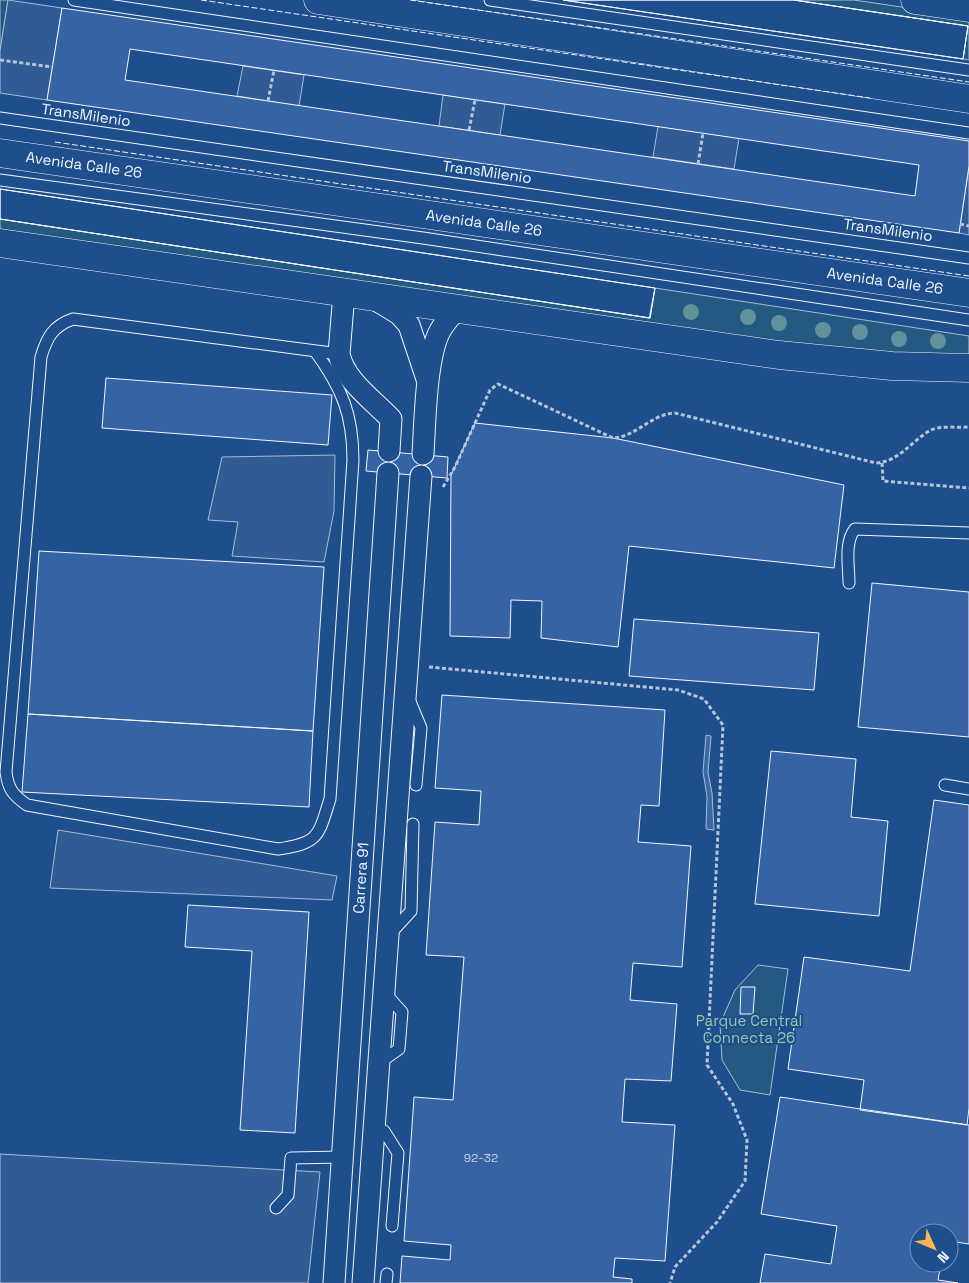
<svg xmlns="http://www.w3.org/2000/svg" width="969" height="1283" font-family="'Space Grotesk',sans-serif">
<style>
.green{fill:#245a82;stroke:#a8bbd7}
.parking{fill:#305b95;stroke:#a8bbd7}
.water{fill:#3b69a3;stroke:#a8bbd7}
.building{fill:#3563a3;stroke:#f2f6ff;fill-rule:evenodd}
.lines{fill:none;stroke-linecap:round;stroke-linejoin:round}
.lane-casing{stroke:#f2f6ff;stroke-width:13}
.street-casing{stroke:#f2f6ff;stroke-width:23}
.primary-casing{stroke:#f2f6ff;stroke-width:29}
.path{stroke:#b3c4dc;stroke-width:3;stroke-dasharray:4 2.5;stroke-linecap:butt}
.lane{stroke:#1f4e8c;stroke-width:11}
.street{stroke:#1f4e8c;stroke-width:21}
.primary{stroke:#1f4e8c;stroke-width:28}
.fence{stroke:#f2f6ff;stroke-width:1;stroke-dasharray:6 2.5;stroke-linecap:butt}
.tree{fill:#61919a}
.labels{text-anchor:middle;stroke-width:4;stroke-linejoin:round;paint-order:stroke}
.number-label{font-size:12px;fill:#c3d1e8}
.street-label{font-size:15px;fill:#f2f6ff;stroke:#1f4e8c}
.park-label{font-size:15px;fill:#97c8a6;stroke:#1f4e8c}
</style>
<rect width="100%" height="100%" fill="#1f4e8c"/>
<path class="green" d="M0 0H8L0 52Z
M794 0H854L969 17V60L963 59 968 26Z
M0 219 649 318 655 288 969 336V358L822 349 0 232Z
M758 965 788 969 770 1095 740 1090 722 1060 720 1024 735 990Z"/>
<path class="parking" d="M8 0 62 8 47 100 0 93V51Z
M243 66 304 75 299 106 237 96Z
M443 95 505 104 500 135 439 126Z
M658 126 739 138 734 169 653 157Z
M969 166V235L959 233Z
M335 455 334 511 324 562 232 556 238 522 208 520 222 457Z
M58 830 337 876 332 900 50 888Z
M0 1154 320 1172 308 1283H0Z"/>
<path class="water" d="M706 735 711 736 708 772 712 793 714 830 706 829 707 796 703 772Z"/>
<path class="building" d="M563 0H794L968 26 963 59Z
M563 0H794L968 26 963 59Z
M62 8 969 141V166L959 233 47 100ZM130 49 919 165 915 196 125 80Z
M0 189 655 288 650 318 0 219Z
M0 189 655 288 650 318 0 219Z
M106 378 332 395 328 445 102 428Z
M475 423 613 438 844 485 834 568 629 546 618 647 541 638 542 601 511 600 510 638 450 636 451 475Z
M368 450 448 457 447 478 366 471Z
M39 551 324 567 313 731 28 714Z
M872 583 969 592V737L858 727Z
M634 619 819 633 814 690 629 676Z
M442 695 665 710 659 806 641 805 638 842 691 846 682 967 633 963 630 1000 677 1004 671 1081 625 1079 622 1122 675 1125 665 1261 615 1258 613 1277 632 1279V1283H400L402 1256 450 1260 451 1245 404 1241 414 1097 453 1100 464 957 426 955 435 822 479 825 481 791 435 788Z
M28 714 313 731 309 807 22 792Z
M771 751 856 759 851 817 888 821 879 916 755 904Z
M934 800 969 805V1108L967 1125 860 1110 864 1080 788 1069 804 957 910 971Z
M188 905 309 912 295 1133 240 1130 252 951 185 947Z
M741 987H755L753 1014H740Z
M780 1097 969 1125V1244L949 1241V1233H919V1263H941L938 1280 958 1283H760L765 1254 831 1264 837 1226 761 1214Z"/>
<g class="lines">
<g class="lane-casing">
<path id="lane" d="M74 0 969 133
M490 0 969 70
M0 118 969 258
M0 180 423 238 969 320
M315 351C342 388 353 415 353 460L330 799C318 836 320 843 278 849L27 805C13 795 8 789 6 772L41 357C47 337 53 326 73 319L339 354
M849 583C849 567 844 542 855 529L969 533
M409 699 421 728 416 785
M945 785 969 789
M389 935 411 911 413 824
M379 1063 399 1049 402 1012 384 992
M374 1129 384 1131 398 1153 392 1226
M276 1208 288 1195 291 1158 342 1157
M386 1283 387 1274"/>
</g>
<g class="street-casing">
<path id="street" d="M344 293 339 354C344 380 373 400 391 419L389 451
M376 300 399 314 409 325 427 379
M423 454C425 422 426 363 438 335 442 325 449 318 456 310
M334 1283 388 473
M363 1283 421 476"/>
</g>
<g class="primary-casing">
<path id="primary" d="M318 0 969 99
M915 0 969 8
M0 153 969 293
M0 243 779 355 892 366 969 368"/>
</g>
<path class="path" d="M0 60 52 67
M268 101 274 70
M469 130 475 100
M698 164 703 133
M960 224 969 226
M882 463 883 481 969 488
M443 487 455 467 490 390 498 384 613 438C636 437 651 414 675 413L876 463C898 462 911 442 929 431 939 425 958 428 969 427
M429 667 678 690 704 699 723 725 707 1065 733 1104 747 1140 745 1181 717 1222 675 1267 670 1283"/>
<use href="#lane" class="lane"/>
<use href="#street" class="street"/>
<use href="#primary" class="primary"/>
<path class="fence" d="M201 0 870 98
M410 0 969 82
M55 142 969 276"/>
</g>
<g class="tree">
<circle cx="691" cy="312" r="8"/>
<circle cx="748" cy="317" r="8"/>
<circle cx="779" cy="323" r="8"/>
<circle cx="823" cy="330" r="8"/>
<circle cx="860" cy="332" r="8"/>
<circle cx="899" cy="339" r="8"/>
<circle cx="938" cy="341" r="8"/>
</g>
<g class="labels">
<g class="number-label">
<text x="481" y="1162">92-32</text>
</g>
<g class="street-label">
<text transform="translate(86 115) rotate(8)" y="5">TransMilenio</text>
<text transform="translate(84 165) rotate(8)" y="5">Avenida Calle 26</text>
<text transform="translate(487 172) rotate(8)" y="5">TransMilenio</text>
<text transform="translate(484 223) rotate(8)" y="5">Avenida Calle 26</text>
<text transform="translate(888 230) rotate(8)" y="5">TransMilenio</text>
<text transform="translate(885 281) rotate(8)" y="5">Avenida Calle 26</text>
<text transform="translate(361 878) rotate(-86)" y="5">Carrera 91</text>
</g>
<g class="park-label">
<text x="749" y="1026">Parque Central<tspan x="749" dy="17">Connecta 26</tspan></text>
</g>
</g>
<g transform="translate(934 1248) rotate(134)"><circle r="24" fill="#1f4e8c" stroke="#7391ba"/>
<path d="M0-4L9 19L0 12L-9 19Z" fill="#ffb74d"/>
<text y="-8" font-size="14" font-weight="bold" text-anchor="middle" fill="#f2f6ff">N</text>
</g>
</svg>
